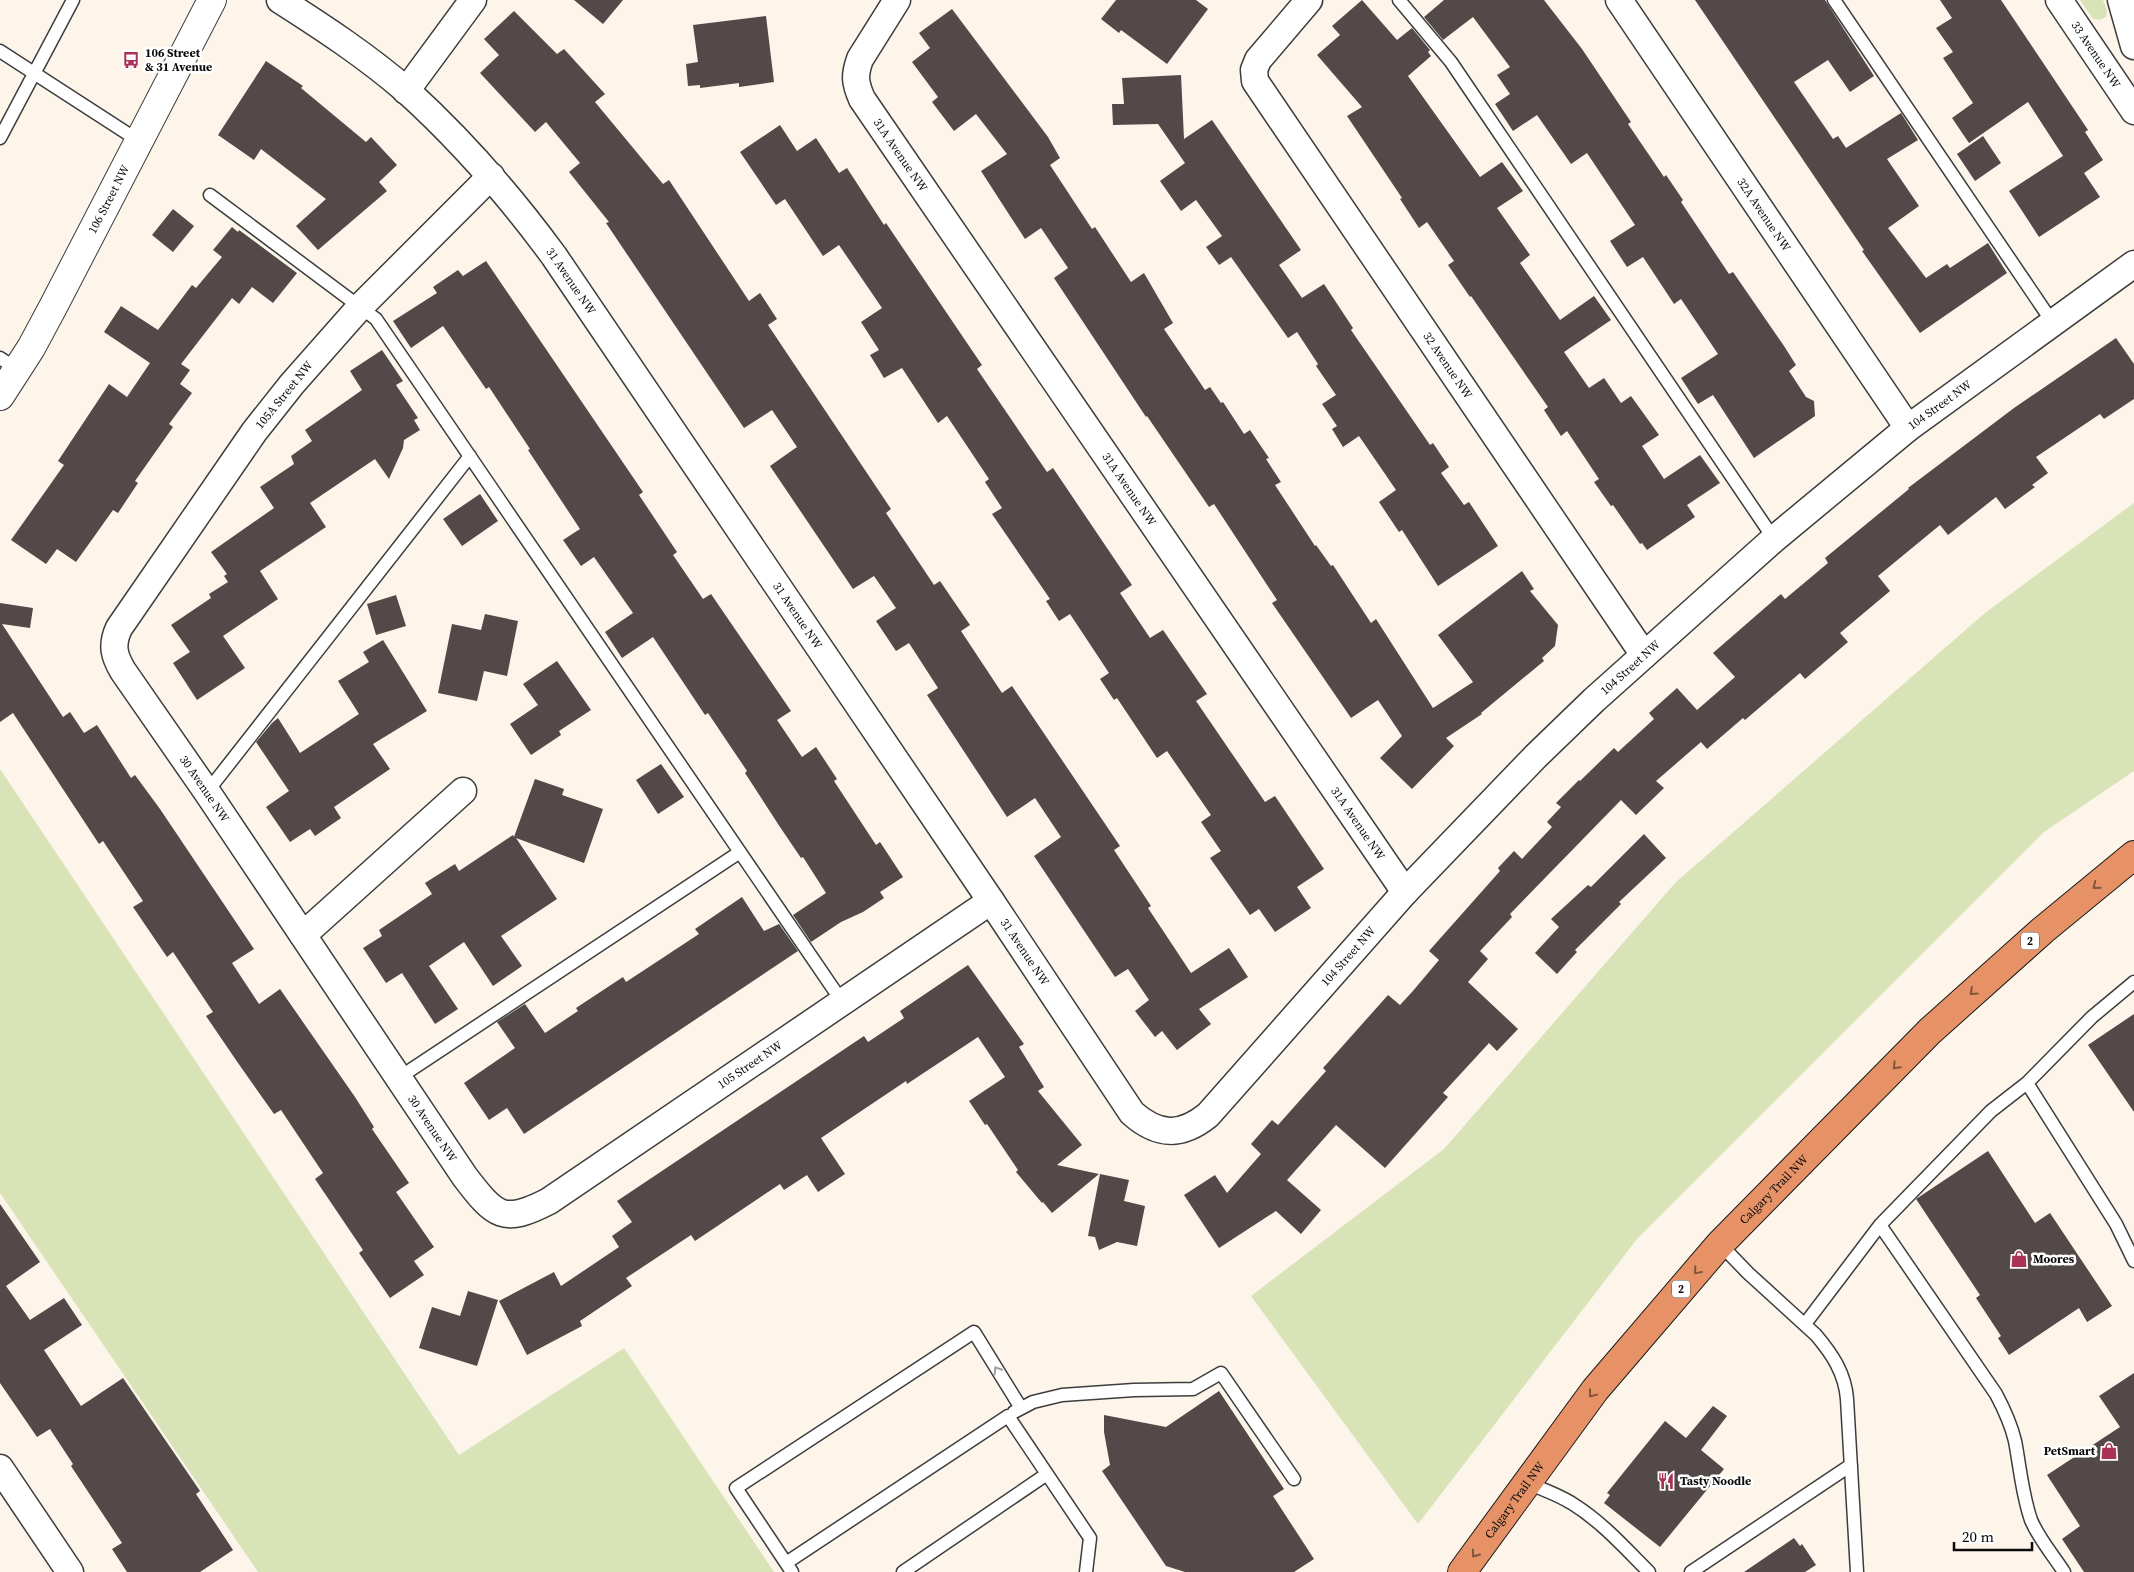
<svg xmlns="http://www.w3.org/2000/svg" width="2134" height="1572" font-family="'Source Serif 4',serif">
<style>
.green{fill:#d9e3b8}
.building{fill:#524948}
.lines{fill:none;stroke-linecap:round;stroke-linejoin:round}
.service-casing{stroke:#3d3d3d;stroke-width:15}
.minor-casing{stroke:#3d3d3d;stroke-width:29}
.tertiary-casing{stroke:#3d3d3d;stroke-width:30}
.trunk-casing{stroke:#1b1b1b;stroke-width:30}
.service{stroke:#fff;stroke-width:12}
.minor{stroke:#fff;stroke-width:26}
.tertiary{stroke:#fff;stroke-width:28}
.trunk{stroke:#e69266;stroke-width:28}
.oneway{stroke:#83553d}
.oneway2{stroke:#9d9d9d}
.labels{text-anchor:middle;stroke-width:5;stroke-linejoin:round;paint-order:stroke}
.shield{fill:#fff;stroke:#545454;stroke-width:1}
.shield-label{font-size:11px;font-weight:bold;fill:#0a0a0a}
.poi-label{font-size:12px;font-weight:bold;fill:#0a0a0a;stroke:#fff;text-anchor:start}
.street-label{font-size:12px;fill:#0a0a0a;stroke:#fff}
</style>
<rect width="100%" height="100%" fill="#fdf4ea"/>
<path class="green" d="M2080 0H2103L2107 10 2106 17 2100 20 2093 19Z
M2134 503V771L2044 832 1637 1239 1418 1524 1251 1296 1444 1149 1676 882 1985 613Z
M0 769 459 1455 624 1348 774 1572H258L0 1193Z"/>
<path class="building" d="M574 0H623L603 24Z
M1116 0H1196L1208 9 1167 64 1121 30 1119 33 1101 19Z
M1362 0 1397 40 1412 28 1430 50 1428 52 1431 56 1408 76 1480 177 1502 162 1523 191 1497 208 1530 255 1520 263 1560 320 1594 296 1611 320 1564 352 1589 388 1604 378 1621 403 1631 396 1659 435 1642 446 1664 479 1700 455 1720 483 1687 505 1695 517 1647 550 1642 543 1640 544 1613 505 1611 506 1594 482 1599 479 1567 431 1561 436 1544 410 1548 407 1471 296 1470 297 1448 265 1454 261 1427 222 1419 228 1400 199 1402 198 1347 116 1362 107 1317 55 1340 35 1332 26Z
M1444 0H1544L1582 49 1631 122 1628 124 1664 177 1666 175 1683 200 1681 202 1729 274 1733 272 1784 346 1796 365 1789 371 1806 397 1814 401 1815 416 1754 458 1713 395 1698 404 1681 378 1718 354 1681 299 1674 304 1643 257 1627 267 1610 241 1635 225 1587 153 1571 164 1537 115 1513 131 1495 104 1510 94 1497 75 1510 67 1473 17 1443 40 1424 17Z
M1695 0H1825L1874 76 1850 92 1828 60 1794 82 1833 139 1838 136 1846 148 1901 113 1918 140 1887 159 1919 206 1888 228 1926 278 1947 264 1950 268 1988 243 2007 273 1920 333 1862 251 1864 250Z
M1940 0H2001L2088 130 2085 132 2103 160 2084 173 2100 197 2039 237 2009 191 2063 156 2028 102 1969 143 1952 118 1973 103 1943 58 1953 52 1936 28 1952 18Z
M952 9 1048 137 1060 158 1050 165 1092 229 1095 227 1131 282 1144 273 1173 323 1164 329 1205 390 1210 387 1221 403 1223 402 1244 434 1250 430 1269 458 1266 459 1281 482 1275 485 1315 546 1316 545 1331 566 1333 565 1371 623 1376 619 1433 708 1473 682 1438 635 1522 571 1534 589 1530 591 1558 625 1555 646 1542 658 1544 661 1481 713 1482 714 1446 738 1454 746 1412 789 1380 758 1402 736 1378 700 1351 718 1272 603 1277 600 1214 504 1209 507 1147 416 1146 417 1054 278 1068 268 1041 228 1025 239 981 171 1007 154 976 114 954 131 932 102 938 97 912 62 930 48 919 33Z
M514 11 557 54 564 49 605 94 595 102 663 184 669 180 749 301 760 293 777 319 768 325 891 509 886 513 934 585 940 581 970 625 961 631 1002 693 1012 686 1120 846 1114 850 1151 906 1148 908 1191 973 1229 948 1248 977 1199 1009 1211 1024 1177 1050 1162 1031 1155 1037 1135 1011 1149 1000 1128 969 1115 977 1034 856 1061 837 1035 798 1007 817 927 695 938 688 909 643 896 651 876 621 896 608 874 576 853 589 770 466 797 447 772 410 744 428 606 223 609 222 569 172 580 163 546 122 535 132 480 73 499 55 484 39Z
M766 16 774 82 739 87V83L700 88V85L688 86 686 64 698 62 693 25Z
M266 61 303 86 301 88 366 142 371 137 397 165 379 182 387 191 318 250 296 226 326 199 261 149 254 160 218 135Z
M1181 75 1184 139 1212 120 1301 250 1279 265 1302 298 1324 284 1353 328 1351 330 1430 445 1433 443 1449 467 1441 473 1464 505 1469 502 1498 546 1438 586 1402 530 1399 532 1379 502 1396 490 1359 436 1343 447 1332 429 1337 426 1322 404 1336 395 1316 366 1318 364 1297 332 1288 338 1231 257 1219 265 1206 247 1222 236 1196 200 1181 211 1160 181 1185 163 1158 124 1113 125 1112 104H1124L1122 78Z
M780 125 797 151 816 138 839 173 847 168 884 225 886 223 967 343 982 365 977 369 1047 472 1053 468 1132 585 1120 593 1150 638 1163 630 1207 694 1196 701 1265 802 1275 796 1324 869 1297 887 1311 908 1275 932 1259 909 1250 915 1210 858 1221 851 1201 822 1211 815 1167 751 1157 758 1117 698 1114 700 1100 679 1109 673 1070 614 1059 621 1046 601 1050 599 992 514 1002 508 985 482 989 479 947 416 938 423 902 368 884 378 870 355 879 350 861 322 882 308 839 245 823 256 785 199 776 205 740 152Z
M1983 136 2001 163 1975 181 1957 154Z
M173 209 194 226 173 252 152 235Z
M232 227 238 232 239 230 297 273 273 303 252 287 239 304 232 298 181 364 190 370 180 384 192 393 169 424 173 427 135 481 138 483 118 513 113 510 76 562 57 549 46 564 11 540 64 465 58 461 109 384 127 397 150 363 104 332 121 306 158 330 192 285 196 288 222 257 213 250Z
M486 261 643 492 639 495 677 552 673 555 703 599 711 594 791 711 777 720 802 757 816 747 837 779 834 781 876 845 880 842 903 877 880 892 884 898 863 912 841 922 811 942 793 915 826 893 803 857 801 858 780 827 745 773 747 771 708 713 705 715 653 637 622 658 605 632 633 613 594 557 581 566 563 540 580 529 528 450 530 449 489 387 486 389 443 326 411 348 393 321 437 293 433 287 458 270 463 276Z
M2116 338 2134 364V399L2104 419 2100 414 2036 457 2048 473 2032 485 2035 487 2005 509 1996 497 1948 535 1940 525 1878 576 1890 591 1840 633 1848 642 1805 679 1800 673 1745 720 1743 718 1707 749 1701 742 1656 781 1664 788 1636 815 1621 800 1510 914 1512 917 1480 951 1488 959 1468 982 1518 1029 1497 1051 1489 1043 1443 1093 1448 1097 1385 1168 1336 1125 1287 1180 1321 1210 1301 1234 1276 1211 1219 1248 1184 1195 1215 1175 1227 1193 1261 1154 1251 1144 1272 1120 1278 1125 1326 1071 1323 1068 1388 995 1400 1005 1412 992 1439 960 1429 951 1500 871 1498 868 1514 851 1522 859 1552 827 1547 822 1561 807 1556 803 1579 780 1580 781 1614 748 1618 752 1654 719 1649 713 1677 688 1697 710 1735 677 1713 653 1781 594 1785 599 1828 563 1825 558 1909 489 1908 488 2014 408Z
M382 350 403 381 396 385 418 418 414 420 420 430 404 440 403 448 389 479 375 459 310 503 326 527 260 571 278 599 223 636 245 668 197 700 173 663 190 652 171 625 211 598 209 594 228 582 224 576 227 574 211 552 274 508 260 487 294 464 291 456 312 441 305 430 362 390 350 371Z
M480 494 498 521 462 546 443 519Z
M396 595 406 626 376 635 367 604Z
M0 603 33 608 30 628 2 624 63 717 70 712 84 733 97 725 131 778 135 775 160 809 254 949 232 963 259 1004 280 989 355 1097 374 1127 372 1129 409 1183 396 1192 434 1247 414 1261 424 1275 390 1298 359 1253 363 1250 315 1179 323 1173 281 1110 274 1114 238 1063 206 1016 213 1012 173 952 167 957 133 907 143 901 103 841 99 844 13 713 0 722Z
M485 614 518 621 507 676 484 671 477 701 438 693 452 624 481 630Z
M383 640 427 711 373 744 390 769 334 807 341 818 315 836 310 829 290 842 266 807 289 791 256 742 272 723 278 718 300 753 359 714 338 681 369 662 363 652Z
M557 661 591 710 559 731 561 735 531 755 510 724 538 705 523 684Z
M661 764 684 797 658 814 636 780Z
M535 779 564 789 562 795 603 809 584 863 516 838 557 899 501 936 522 966 493 986 464 942 429 966 458 1009 435 1024 402 973 386 983 363 948 382 936 379 930 432 894 425 883 455 864 459 871 513 835 514 837Z
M1644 834 1666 858 1619 902 1621 904 1575 950 1577 952 1557 974 1535 953 1559 927 1551 919 1588 885 1591 887Z
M742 897 764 931 779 924 798 951 524 1134 507 1108 489 1120 464 1083 515 1048 497 1022 525 1004 545 1033 578 1011 576 1008 623 977 626 982 699 934 695 929Z
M968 965 1024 1044 1019 1047 1044 1087 1038 1091 1082 1145 1057 1165 1099 1174 1052 1213 1043 1202 1042 1203 1016 1172 1018 1170 987 1124 985 1125 969 1101 1005 1077 978 1037 907 1084 906 1081 821 1138 845 1174 818 1192 807 1175 784 1190 780 1184 695 1241 691 1235 626 1278 632 1286 580 1321 582 1326 527 1355 499 1301 554 1272 561 1286 619 1247 612 1236 632 1222 617 1201 864 1036 868 1042 904 1018 900 1011Z
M2134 1014V1112L2088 1045Z
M1988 1151 2035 1223 2050 1213 2112 1306 2087 1322 2079 1308 2009 1355 1998 1338 2001 1336 1976 1298 1980 1295 1916 1199Z
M1100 1174 1129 1180 1124 1201 1145 1206 1137 1246 1117 1242 1099 1250 1095 1237 1088 1236Z
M0 1204 40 1262 6 1286 30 1320 64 1298 82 1325 44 1350 81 1406 123 1378 200 1491 196 1494 233 1550 200 1572H127L112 1549 122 1543 71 1466 73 1464 50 1429 37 1437 0 1383Z
M468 1291 498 1300 477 1366 419 1348 432 1307 460 1316Z
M2134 1373V1572H2084L2062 1539 2080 1526 2047 1475 2120 1427 2099 1396Z
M1219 1391 1284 1489 1273 1496 1314 1559 1294 1572H1185L1166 1566 1102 1471 1110 1465 1104 1432V1415L1166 1427Z
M1713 1406 1727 1416 1701 1450 1724 1469 1660 1547 1604 1503 1610 1495 1607 1493 1665 1421 1686 1438Z
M1794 1538 1800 1546 1802 1544 1816 1565 1805 1572H1744Z"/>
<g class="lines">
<g class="service-casing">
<path id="service" d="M1399 0 1451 62 1774 539
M1834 0 2053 323
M0 51 139 141
M0 138 73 0
M210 195 376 319 843 1003
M0 358 18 370
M207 792 470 456
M400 1077 740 852
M2027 1083 2116 1224 2134 1261
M1880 1225 1996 1394C2004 1409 2011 1424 2015 1441 2020 1467 2022 1494 2031 1520 2039 1539 2053 1555 2064 1572
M1720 1244 1748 1273 1816 1335C1832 1354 1845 1373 1847 1399L1857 1572
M1805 1324 1880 1225 1991 1111 2027 1083 2092 1017 2134 982
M1014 1412 1033 1402 1062 1395 1134 1390 1193 1389 1221 1373 1294 1479
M1527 1483C1542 1489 1559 1495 1573 1504 1602 1522 1625 1548 1649 1572
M786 1563 736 1488 974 1332 1021 1408
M792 1572 786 1563 1008 1416 1090 1538 1086 1572
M903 1572 1047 1474
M1691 1572 1851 1465"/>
</g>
<g class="minor-casing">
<g id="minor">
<path id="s1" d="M280 0C324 28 368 57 407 91 462 141 510 196 554 256L991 901 1132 1113C1158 1136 1181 1137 1208 1115L1405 892 1536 756 1594 700 1774 539 1908 428 2134 264"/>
<path id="s2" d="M897 0 860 59C854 76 855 83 862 99L1405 892"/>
<path id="s3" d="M1309 0 1258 60 1254 70 1255 81 1644 655"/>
<path id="s4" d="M1619 0 1908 428"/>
<path id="s5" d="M2059 0 2134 111"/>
<path d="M2121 0 2134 46"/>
<path d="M406 91 473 0"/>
<path id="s6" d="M491 176 360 307 292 384 254 432 119 628C111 645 114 656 123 671L207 792 465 1177C495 1216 503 1225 549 1201L991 901"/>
<path d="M303 935 463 791"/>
<path d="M0 1468 70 1572"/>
</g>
</g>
<g class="tertiary-casing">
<g id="tertiary">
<path id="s7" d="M0 396 31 348 53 307 212 0"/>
</g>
</g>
<g class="trunk-casing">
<g id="trunk">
<path id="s8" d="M1462 1572 1595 1390 1720 1244 1930 1031 2043 930 2134 855"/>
</g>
</g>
<use href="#service" class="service"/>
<use href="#minor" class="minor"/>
<use href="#tertiary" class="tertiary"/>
<use href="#trunk" class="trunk"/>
</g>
<defs><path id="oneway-chevron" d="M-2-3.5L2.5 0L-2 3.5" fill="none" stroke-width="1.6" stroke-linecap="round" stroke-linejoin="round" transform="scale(1.25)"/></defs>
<g class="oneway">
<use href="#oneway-chevron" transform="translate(2096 886) rotate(141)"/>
<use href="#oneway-chevron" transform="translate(1973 992) rotate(138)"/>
<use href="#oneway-chevron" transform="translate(1896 1066) rotate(135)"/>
<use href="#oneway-chevron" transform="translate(1697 1271) rotate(131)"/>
<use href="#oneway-chevron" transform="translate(1592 1394) rotate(127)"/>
<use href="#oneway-chevron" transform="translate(1475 1554) rotate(126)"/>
</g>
<use class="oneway2" href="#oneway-chevron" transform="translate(997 1370) rotate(-122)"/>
<defs>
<g id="bus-bare" transform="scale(1.35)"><path d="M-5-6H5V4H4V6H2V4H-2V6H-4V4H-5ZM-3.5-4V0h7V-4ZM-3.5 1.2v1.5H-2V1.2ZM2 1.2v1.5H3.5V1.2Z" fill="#aa3258" stroke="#fff" stroke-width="2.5" paint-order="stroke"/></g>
<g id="shop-bare" transform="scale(1.35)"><path d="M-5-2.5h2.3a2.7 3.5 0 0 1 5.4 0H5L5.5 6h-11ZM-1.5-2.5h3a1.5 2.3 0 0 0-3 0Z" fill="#aa3258" stroke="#fff" stroke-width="2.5" paint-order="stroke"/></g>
<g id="restaurant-bare" transform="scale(1.35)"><path d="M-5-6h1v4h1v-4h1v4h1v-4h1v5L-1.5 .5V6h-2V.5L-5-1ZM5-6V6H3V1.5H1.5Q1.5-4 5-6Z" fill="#aa3258" stroke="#fff" stroke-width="2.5" paint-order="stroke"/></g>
</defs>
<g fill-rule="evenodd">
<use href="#bus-bare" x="131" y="60"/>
<use href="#shop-bare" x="2019" y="1259"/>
<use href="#shop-bare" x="2109" y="1451"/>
<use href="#restaurant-bare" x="1666" y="1481"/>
</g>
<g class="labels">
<g class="shield">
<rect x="2021" y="932.5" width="18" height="17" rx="4"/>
<rect x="1672" y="1280.5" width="18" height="17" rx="4"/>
</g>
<g class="shield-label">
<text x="2030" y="945">2</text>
<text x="1681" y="1293">2</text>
</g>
<g class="poi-label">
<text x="145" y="57">106 Street<tspan x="145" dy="14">&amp; 31 Avenue</tspan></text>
<text x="2033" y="1263">Moores</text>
<text x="2095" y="1455" text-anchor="end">PetSmart</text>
<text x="1680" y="1485">Tasty Noodle</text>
</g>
<g class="street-label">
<text dy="4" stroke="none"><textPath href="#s5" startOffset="66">33 Avenue NW</textPath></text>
<text dy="4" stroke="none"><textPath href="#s2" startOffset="179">31A Avenue NW</textPath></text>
<text dy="4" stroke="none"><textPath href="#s7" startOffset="225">106 Street NW</textPath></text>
<text dy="4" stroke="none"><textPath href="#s4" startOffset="259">32A Avenue NW</textPath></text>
<text dy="4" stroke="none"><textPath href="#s1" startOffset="408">31 Avenue NW</textPath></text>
<text dy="4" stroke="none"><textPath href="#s3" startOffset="444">32 Avenue NW</textPath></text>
<text transform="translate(284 395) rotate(-51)" y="4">105A Street NW</text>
<text dy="4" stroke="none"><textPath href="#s1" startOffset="2518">104 Street NW</textPath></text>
<text dy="4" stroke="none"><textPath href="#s2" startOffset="584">31A Avenue NW</textPath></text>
<text dy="4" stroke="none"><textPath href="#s1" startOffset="812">31 Avenue NW</textPath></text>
<text dy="4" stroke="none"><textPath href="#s1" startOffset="2112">104 Street NW</textPath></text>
<text dy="4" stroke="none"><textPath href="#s6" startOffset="776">30 Avenue NW</textPath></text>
<text dy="4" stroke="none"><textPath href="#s2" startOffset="989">31A Avenue NW</textPath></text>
<text dy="4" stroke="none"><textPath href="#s1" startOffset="1218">31 Avenue NW</textPath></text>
<text dy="4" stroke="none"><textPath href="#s1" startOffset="1708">104 Street NW</textPath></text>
<text dy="4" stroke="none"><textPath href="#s6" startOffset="1588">105 Street NW</textPath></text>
<text dy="4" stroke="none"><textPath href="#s6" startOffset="1185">30 Avenue NW</textPath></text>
<text dy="4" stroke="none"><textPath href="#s8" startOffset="494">Calgary Trail NW</textPath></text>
<text dy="4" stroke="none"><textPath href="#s8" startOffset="89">Calgary Trail NW</textPath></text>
</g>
</g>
<path d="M1954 1542v8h78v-8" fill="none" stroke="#0a0a0a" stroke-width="2.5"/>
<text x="1962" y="1542" font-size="15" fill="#0a0a0a" stroke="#ffffff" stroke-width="4" paint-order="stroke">20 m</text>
</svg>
